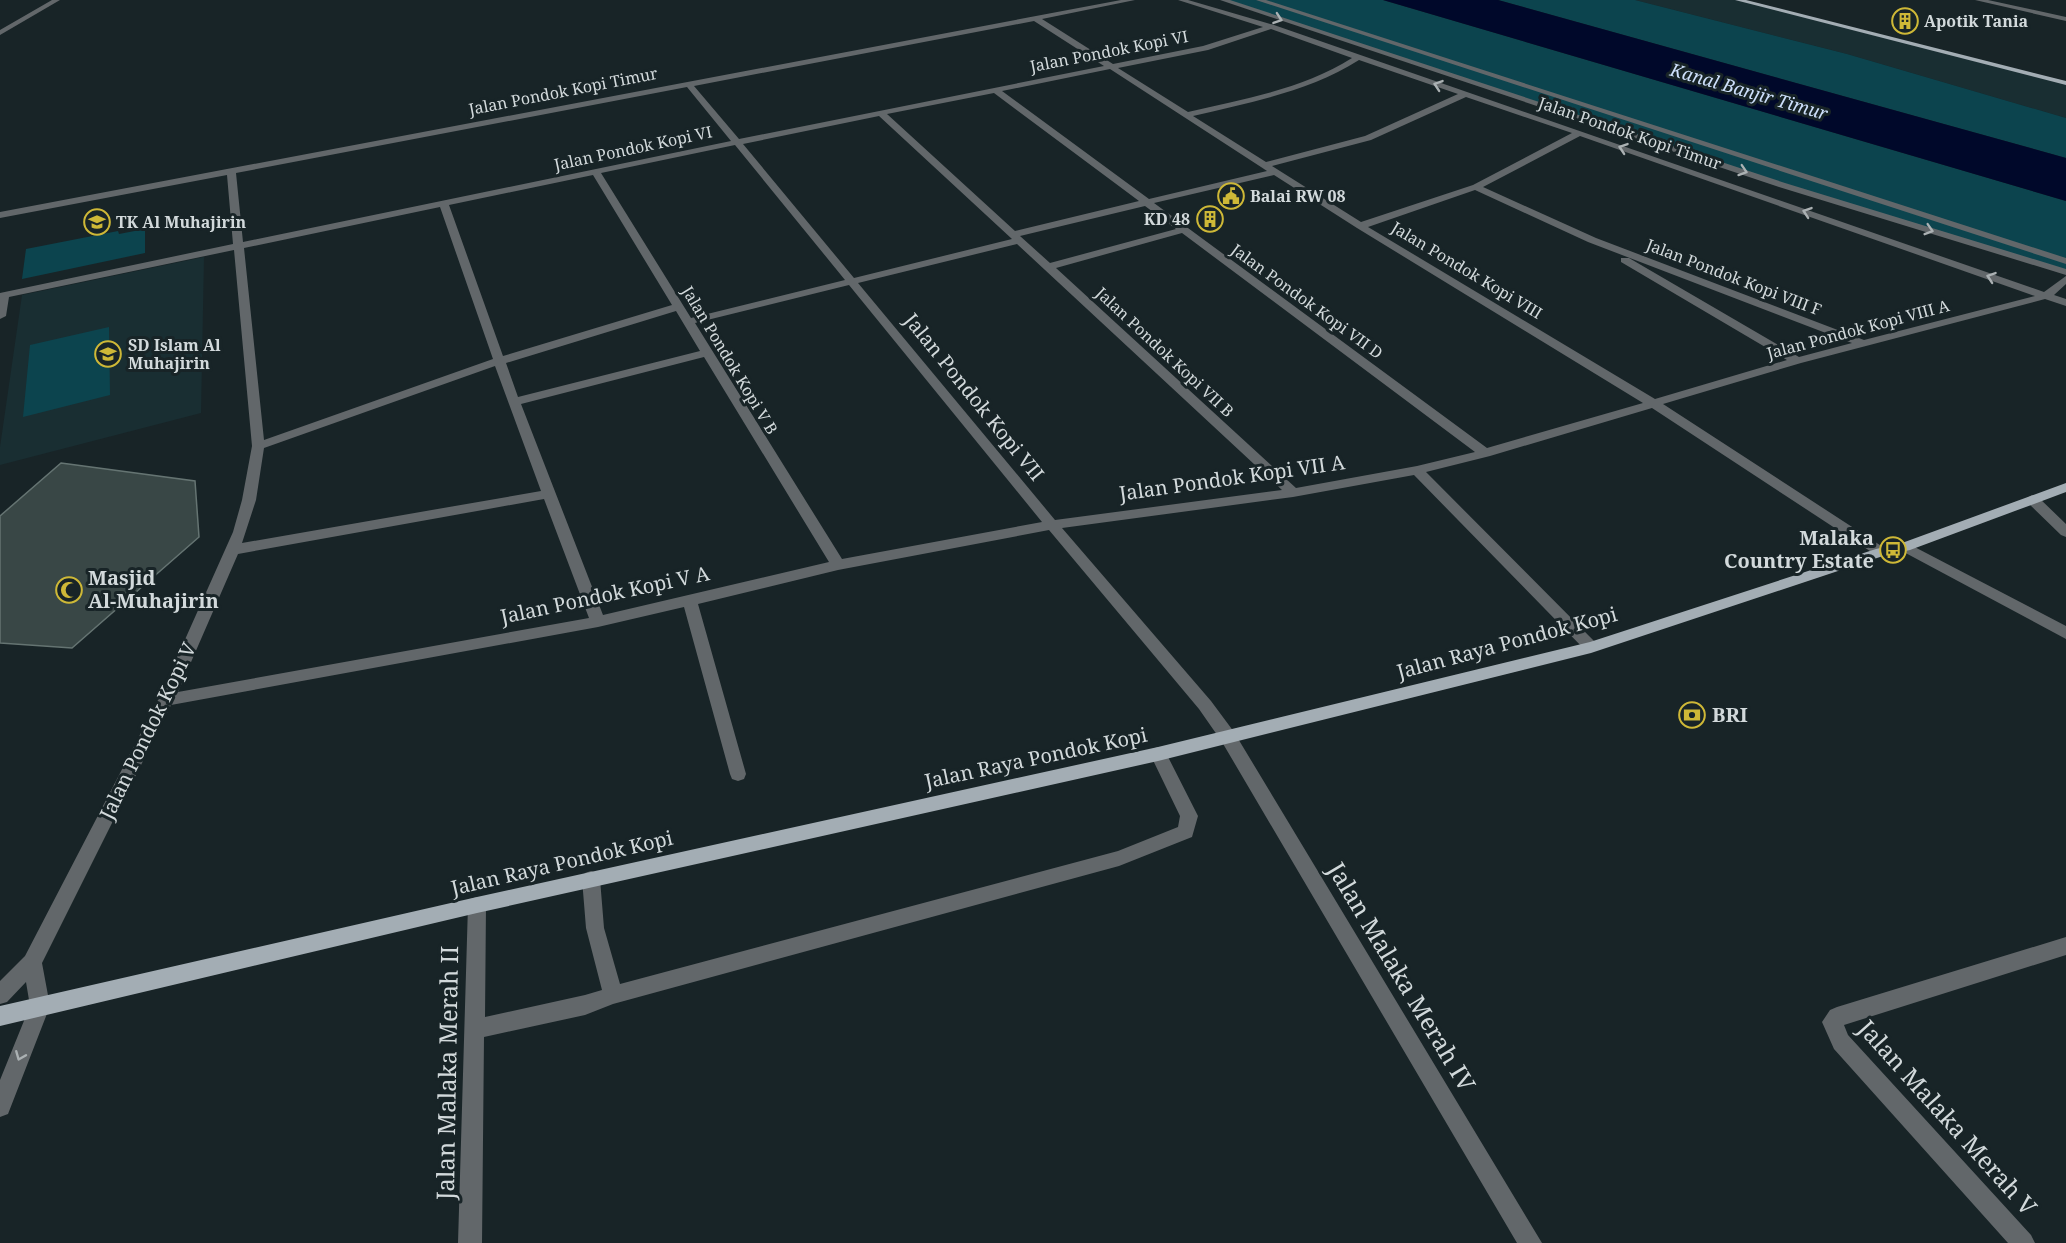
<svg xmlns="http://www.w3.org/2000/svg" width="2066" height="1243" font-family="'Noto Serif',serif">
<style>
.built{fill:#192e32}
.green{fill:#0c444e}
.water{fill:#00082a}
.building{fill:#394746;stroke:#657472;stroke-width:1.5}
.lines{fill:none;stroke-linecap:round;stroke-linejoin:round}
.minor{fill:#62676a;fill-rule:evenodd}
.major{fill:#a3adb4;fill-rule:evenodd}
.oneway{stroke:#abb1b3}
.labels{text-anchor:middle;stroke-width:6;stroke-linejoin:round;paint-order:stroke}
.far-poi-label{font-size:16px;font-weight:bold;fill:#d2d9db;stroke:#182427;text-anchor:start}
.far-street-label{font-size:16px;fill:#d2d9db;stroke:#182427}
.far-water-label{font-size:18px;font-style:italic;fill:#cddffa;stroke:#182427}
.street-label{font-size:20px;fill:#d2d9db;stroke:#182427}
.poi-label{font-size:20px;font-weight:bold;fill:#d2d9db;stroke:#182427;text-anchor:start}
.near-street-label{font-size:24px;fill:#d2d9db;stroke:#182427}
</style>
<rect width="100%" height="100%" fill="#182427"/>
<path class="built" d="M1635 0H1738L2066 83V118L1847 54Z
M204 257 201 413 0 465V447L22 295Z"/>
<path class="green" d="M1223 0H1383L2066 201V272L1782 185Z
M1498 0H1635L1847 54 2066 118V158Z
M145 229V253L22 279 26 249 118 231 119 234Z
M109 327 110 395 23 417 30 345Z"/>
<path class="water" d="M1383 0H1498L2066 158V201Z"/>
<path class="building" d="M61 463 195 481 199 537 72 648 0 643V516Z"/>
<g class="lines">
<path class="minor" d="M52 0H60L0 35V30Z
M1121 0H1135L1042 19 1113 64 1203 46 1263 27 1178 0H1188L1274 25 2044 292 2066 276V284L2054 295 2066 299V306L2045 299 1801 363 1663 404 1886 549 1888 552 1886 555H1876L1652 408 1490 456 1426 472 1596 643 1599 647 1596 651H1586L1414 475 1293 497 1062 528 1211 701 1234 732 1542 1243H1517L1222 742 1199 709 1049 530 838 570 698 604 746 774 744 779 738 781 732 779 730 774 684 607 598 627 171 705 42 963 50 1006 8 1114 0 1117V1080L30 1006 26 982 7 1002 0 1004V981L25 956 158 700 233 532 242 500 252 446 234 250 9 297 6 316 0 319V293L233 244 227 175 0 218V212ZM1034 21 1104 66 739 139 694 86ZM1271 29 1352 58C1303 89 1244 99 1188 112L1118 68 1208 50ZM1359 60 1458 94 1365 136 1266 162 1193 116C1250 102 1309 92 1359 60ZM1110 69 1261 167 1267 171 1149 199 1002 91ZM687 87 731 141 243 242 236 173ZM994 93 1139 201 1015 231 887 114ZM1466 97 1572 133 1473 185 1361 222 1272 166 1371 140ZM879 116 1012 239 854 278 743 144ZM1580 136 2035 296 1864 340 1596 238 1483 187ZM735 145 845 280 691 318 601 173ZM593 175 672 305 503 356 449 205ZM1274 175 1357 228 1643 403 1487 448 1154 203ZM1475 190 1588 242 1852 343 1799 357 1629 258H1621V262L1787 360 1655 399 1368 227ZM1145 206 1176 229 1050 263 1020 236ZM440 207 493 359 264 440 244 248ZM1182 233 1475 452 1417 466 1296 488 1056 268ZM1017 244 1282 490 1055 520 858 283ZM849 285 1042 522 842 559 695 323ZM676 311 700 351 518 397 506 363ZM704 357 829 562 603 615 521 404ZM495 366 541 491 242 543 256 500 264 448ZM544 499 589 618 178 692 238 554Z
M1220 0H1230L1785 183 2066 269V275L1779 187Z
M1256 0H1266L2066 258V264Z
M1975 0H1988L2066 17V21Z
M2032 495 2037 496 2066 524V537L2061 535 2027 502 2025 499Z
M1905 542 2066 626V639L1900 550 1898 547 1900 544Z
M1158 747 1164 749 1198 816 1192 837 1119 866 613 1004 585 1015 484 1037 482 1243H458L468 905 470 899 477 897 484 899 486 905 485 1017 585 995 602 990 586 928 582 879 585 873 591 871 597 873 600 879 604 928 620 984 1118 851 1178 827 1180 816 1150 754 1152 749Z
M2066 937V955L1844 1025 1848 1035 2031 1235 2035 1243H2008L1834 1049 1822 1022 1830 1010 1837 1007Z"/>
<path class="major" d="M1735 0H1746L2066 81V85Z
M2066 483V492L1910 550 1883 556 1591 653 1158 761 477 913 0 1026V1006L477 897 1158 747 1590 642 1876 549 1902 543Z"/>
</g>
<defs><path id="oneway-chevron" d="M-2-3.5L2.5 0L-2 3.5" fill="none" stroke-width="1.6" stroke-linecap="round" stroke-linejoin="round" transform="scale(1.5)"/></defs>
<g class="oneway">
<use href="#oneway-chevron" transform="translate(1278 19) rotate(19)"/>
<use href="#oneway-chevron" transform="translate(1438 85) rotate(-161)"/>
<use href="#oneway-chevron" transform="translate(1623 148) rotate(-161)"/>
<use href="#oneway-chevron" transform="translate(1743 171) rotate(18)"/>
<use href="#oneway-chevron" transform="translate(1807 212) rotate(-161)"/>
<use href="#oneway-chevron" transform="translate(1929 230) rotate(17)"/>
<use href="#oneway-chevron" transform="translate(1991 277) rotate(-161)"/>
<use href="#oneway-chevron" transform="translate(20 1056) rotate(112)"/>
</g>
<defs>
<g id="building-ring" transform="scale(1.35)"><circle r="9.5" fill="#182427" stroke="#ceb837" stroke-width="1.5"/><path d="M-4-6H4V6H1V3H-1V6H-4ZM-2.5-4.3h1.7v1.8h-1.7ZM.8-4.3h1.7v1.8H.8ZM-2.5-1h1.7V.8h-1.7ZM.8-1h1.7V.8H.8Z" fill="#ceb837"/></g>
<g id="civic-ring" transform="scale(1.35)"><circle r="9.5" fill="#182427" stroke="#ceb837" stroke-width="1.5"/><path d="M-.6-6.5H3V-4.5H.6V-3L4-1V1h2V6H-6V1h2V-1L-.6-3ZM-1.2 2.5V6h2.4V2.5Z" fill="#ceb837"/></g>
<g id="school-ring" transform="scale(1.35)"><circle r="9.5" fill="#182427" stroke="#ceb837" stroke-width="1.5"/><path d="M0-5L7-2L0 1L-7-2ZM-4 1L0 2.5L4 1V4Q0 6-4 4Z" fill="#ceb837"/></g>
<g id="bus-ring" transform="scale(1.35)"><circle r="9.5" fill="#182427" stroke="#ceb837" stroke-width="1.5"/><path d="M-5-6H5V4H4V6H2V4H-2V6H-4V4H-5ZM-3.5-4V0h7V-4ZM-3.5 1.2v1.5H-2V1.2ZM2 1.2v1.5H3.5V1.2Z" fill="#ceb837"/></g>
<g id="mosque-ring" transform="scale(1.35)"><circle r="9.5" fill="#182427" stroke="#ceb837" stroke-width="1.5"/><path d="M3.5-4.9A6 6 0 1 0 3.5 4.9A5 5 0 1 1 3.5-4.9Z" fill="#ceb837"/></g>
<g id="bank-ring" transform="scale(1.35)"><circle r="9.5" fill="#182427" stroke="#ceb837" stroke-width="1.5"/><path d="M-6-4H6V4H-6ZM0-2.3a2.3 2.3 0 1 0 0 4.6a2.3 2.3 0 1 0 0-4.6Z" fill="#ceb837"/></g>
</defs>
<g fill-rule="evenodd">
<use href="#building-ring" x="1905" y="21"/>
<use href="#civic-ring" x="1231" y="196"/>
<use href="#building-ring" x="1210" y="219"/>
<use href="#school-ring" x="97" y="222"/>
<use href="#school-ring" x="108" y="354"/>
<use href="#bus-ring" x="1893" y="550"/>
<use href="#mosque-ring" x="69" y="590"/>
<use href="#bank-ring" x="1692" y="715"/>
</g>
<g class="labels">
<g class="far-poi-label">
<text x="1924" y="27">Apotik Tania</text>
<text x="1250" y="202">Balai RW 08</text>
<text x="1190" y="225" text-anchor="end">KD 48</text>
<text x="116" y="228">TK Al Muhajirin</text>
<text x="128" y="351">SD Islam Al<tspan x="128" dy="18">Muhajirin</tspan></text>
</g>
<g class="far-street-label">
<text transform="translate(1109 51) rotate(-11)" y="6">Jalan Pondok Kopi VI</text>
<text transform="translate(563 91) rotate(-11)" y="6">Jalan Pondok Kopi Timur</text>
<text transform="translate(1630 133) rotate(19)" y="6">Jalan Pondok Kopi Timur</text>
<text transform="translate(633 148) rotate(-12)" y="6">Jalan Pondok Kopi VI</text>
<text transform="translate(1467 270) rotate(31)" y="6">Jalan Pondok Kopi VIII</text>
<text transform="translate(1734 277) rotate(21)" y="6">Jalan Pondok Kopi VIII F</text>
<text transform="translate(1307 301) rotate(36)" y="6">Jalan Pondok Kopi VII D</text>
<text transform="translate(1858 329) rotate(-15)" y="6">Jalan Pondok Kopi VIII A</text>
<text transform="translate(1165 352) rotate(43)" y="6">Jalan Pondok Kopi VII B</text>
<text transform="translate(730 360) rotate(59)" y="6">Jalan Pondok Kopi V B</text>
</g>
<g class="far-water-label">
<text transform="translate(1749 92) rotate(16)" y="6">Kanal Banjir Timur</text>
</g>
<g class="street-label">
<text transform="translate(974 397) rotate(51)" y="7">Jalan Pondok Kopi VII</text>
<text transform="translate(1232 478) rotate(-8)" y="7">Jalan Pondok Kopi VII A</text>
<text transform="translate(605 595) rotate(-12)" y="7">Jalan Pondok Kopi V A</text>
<text transform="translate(1507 643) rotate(-15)" y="7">Jalan Raya Pondok Kopi</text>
<text transform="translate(148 731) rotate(-64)" y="7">Jalan Pondok Kopi V</text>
<text transform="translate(1036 758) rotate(-12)" y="7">Jalan Raya Pondok Kopi</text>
<text transform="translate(562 863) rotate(-13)" y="7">Jalan Raya Pondok Kopi</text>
</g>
<g class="poi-label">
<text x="1874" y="545" text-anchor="end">Malaka<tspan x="1874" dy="23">Country Estate</tspan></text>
<text x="88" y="585">Masjid<tspan x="88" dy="23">Al-Muhajirin</tspan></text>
<text x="1712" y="722">BRI</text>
</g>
<g class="near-street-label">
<text transform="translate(1401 977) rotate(59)" y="8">Jalan Malaka Merah IV</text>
<text transform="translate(448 1073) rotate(-89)" y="8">Jalan Malaka Merah II</text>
<text transform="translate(1947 1118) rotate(48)" y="8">Jalan Malaka Merah V</text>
</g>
</g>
</svg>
